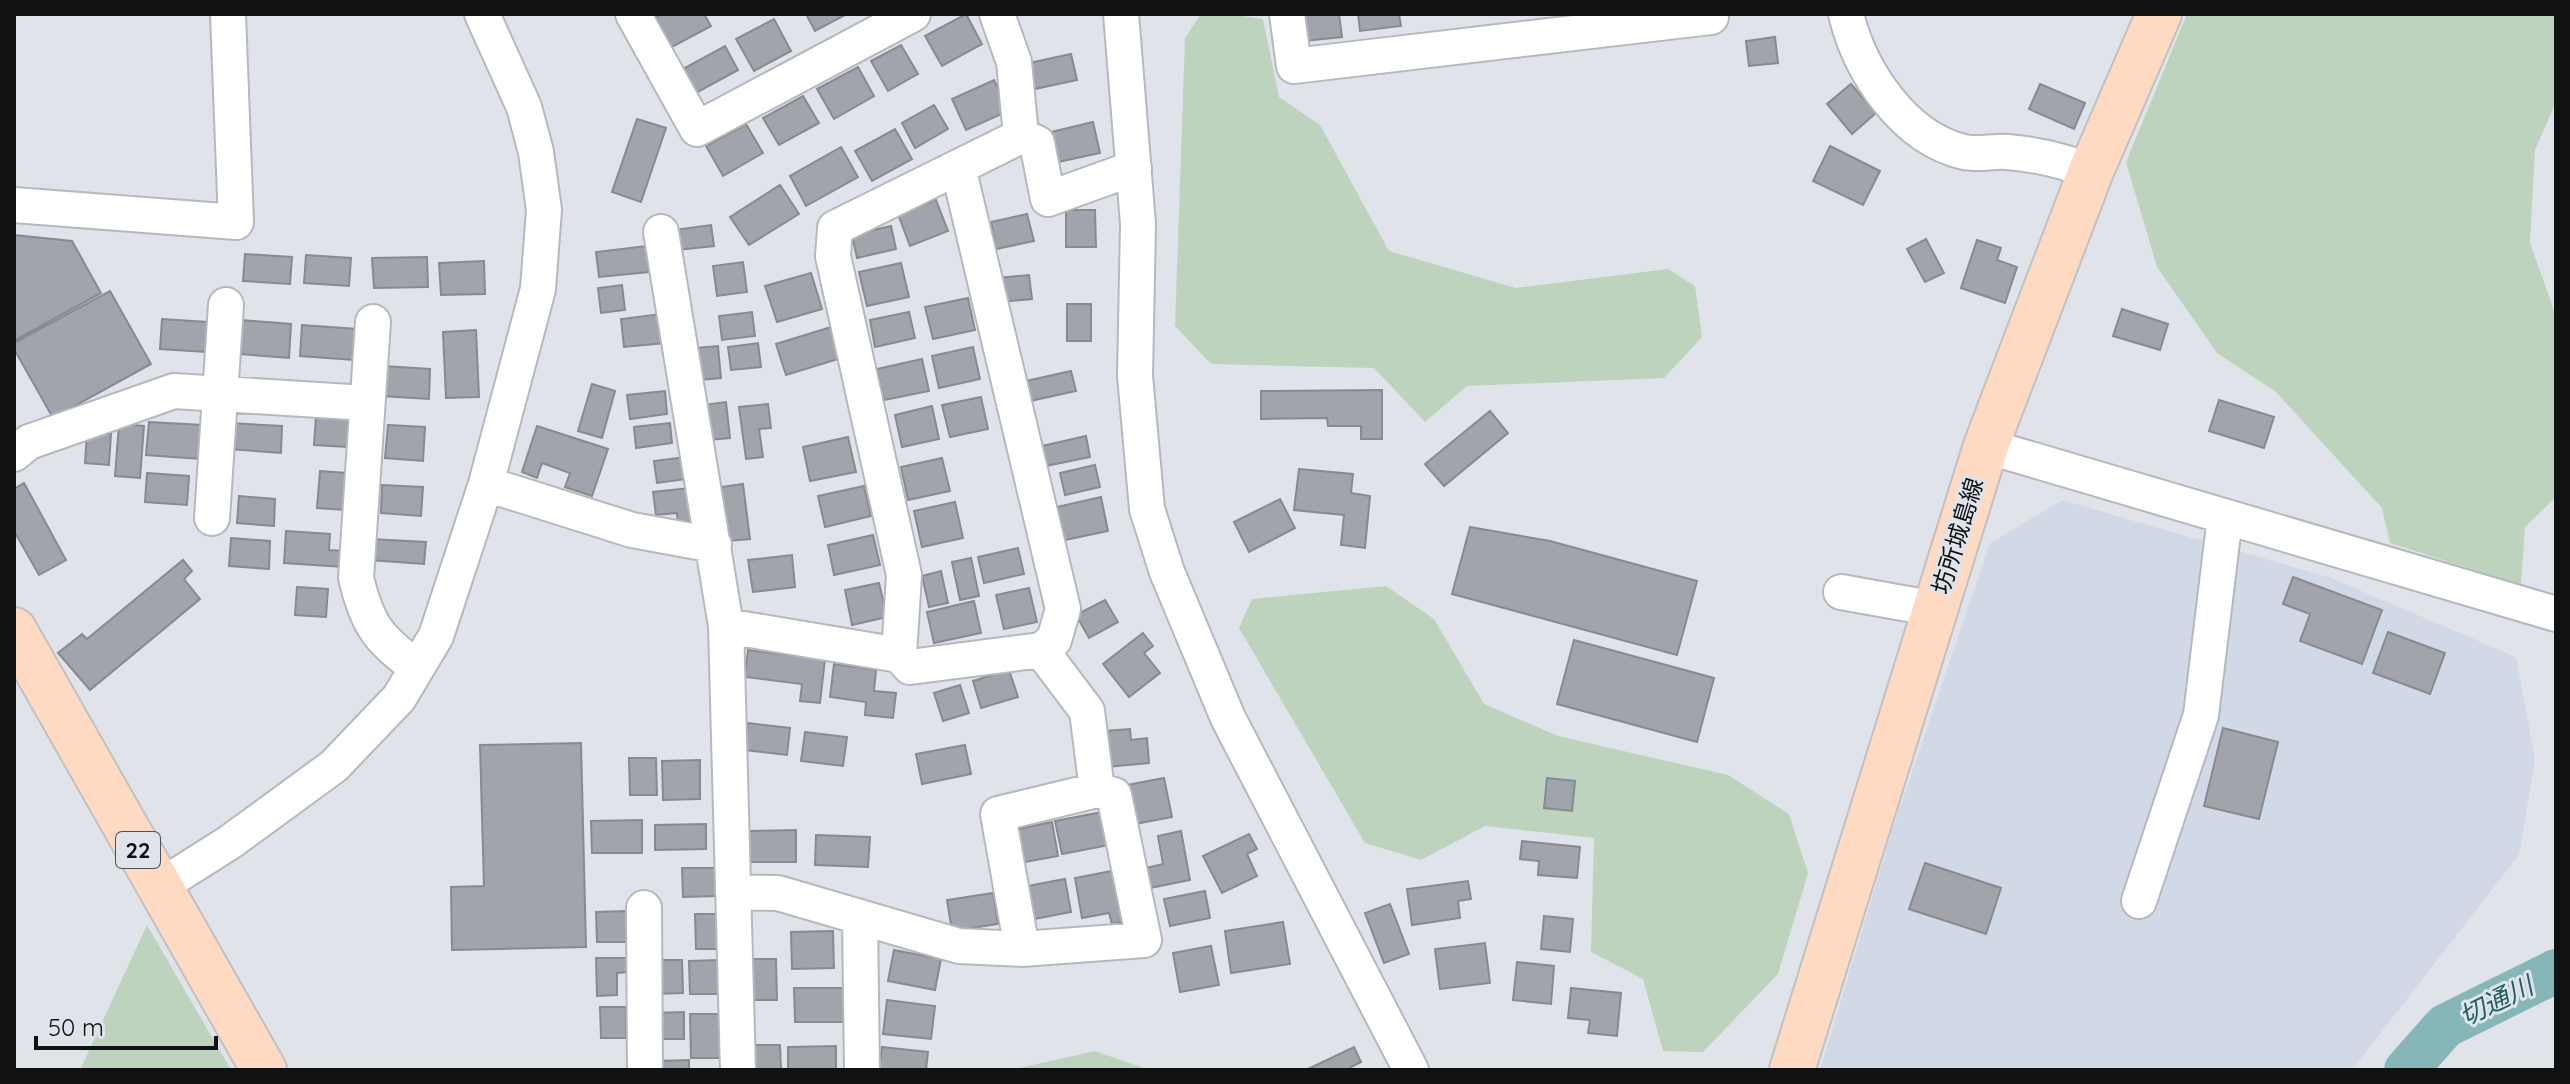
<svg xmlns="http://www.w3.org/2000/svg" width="2570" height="1084" font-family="Quicksand,'Noto Sans JP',sans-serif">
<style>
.built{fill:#d1d8e6}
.green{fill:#bdd3be}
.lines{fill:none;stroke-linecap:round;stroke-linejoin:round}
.river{stroke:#86b6b7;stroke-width:44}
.building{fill:#a1a4ab;stroke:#878a91;stroke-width:2}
.minor-casing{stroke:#b5b9bf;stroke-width:38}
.major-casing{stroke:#c1c1c2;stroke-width:48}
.path{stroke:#a0a3a8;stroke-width:4;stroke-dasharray:6 4;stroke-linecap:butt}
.minor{stroke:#fff;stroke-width:34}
.major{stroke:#ffdac2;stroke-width:44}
.labels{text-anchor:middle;stroke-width:6;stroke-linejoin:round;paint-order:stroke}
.shield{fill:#e0e4ea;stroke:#4e5054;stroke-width:2}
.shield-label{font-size:22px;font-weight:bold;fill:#0f1113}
.street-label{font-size:24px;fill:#0f1113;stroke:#e0e4ea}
.water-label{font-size:26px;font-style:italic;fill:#1f6163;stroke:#e0e4ea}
</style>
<rect width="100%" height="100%" fill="#e0e4ea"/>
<path class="built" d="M2062 500 2331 578 2516 657 2535 760 2519 855 2352 1070H1820L1891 834 1990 543Z"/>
<path class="green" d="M1201 14H1229L1263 19 1279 97 1320 125 1389 251 1516 288 1668 269 1695 286 1702 337 1664 378 1467 386 1425 422 1374 368 1211 364 1175 326 1185 38Z
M2187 14H2556V102L2535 150 2530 243 2556 316V497L2525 527 2521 585 2390 543 2382 508 2276 392 2217 353 2157 267 2126 162Z
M1386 586 1434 619 1484 704 1558 736 1728 775 1789 814 1808 873 1778 974 1703 1052 1663 1051 1643 979 1591 952 1594 838 1485 826 1421 860 1365 843 1239 628 1252 599Z
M147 925 231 1070H80Z
M1095 1051 1149 1070H1011Z"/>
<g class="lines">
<path class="river" d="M2406 1070 2445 1026 2556 971"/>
</g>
<path class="building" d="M662 14H704L711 26 672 47 655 18Z
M806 14H844L845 15 815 31Z
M966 14 982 44 942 66 925 36Z
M1339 14 1342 37 1304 41 1300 15Z
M1358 14H1399L1401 26 1360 31Z
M774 19 791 51 754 71 736 39Z
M1775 37 1778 63 1749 66 1746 41Z
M901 45 918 74 888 91 871 61Z
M725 46 738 70 696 93 683 69Z
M1071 54 1077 80 1035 89 1029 63Z
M858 67 874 96 834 119 817 89Z
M994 80 1008 111 966 130 952 99Z
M1851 84 1876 113 1852 134 1827 104Z
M2040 84 2085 103 2074 129 2029 109Z
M803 96 819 123 779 145 763 118Z
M934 105 948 129 915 148 902 123Z
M637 119 666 128 641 202 612 192Z
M1093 122 1100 153 1058 162 1051 132Z
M746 124 763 153 723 176 706 146Z
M895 129 912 159 872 181 855 151Z
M1830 146 1880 171 1863 205 1813 181Z
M841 147 858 177 806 206 790 176Z
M780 185 799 214 749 245 730 217Z
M936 200 948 231 910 246 898 214Z
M1066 210H1095L1096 247H1066Z
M1027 214 1034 241 996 249 991 222Z
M711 225 714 246 677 250 674 230Z
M891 226 896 249 857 258 852 235Z
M14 235 72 241 101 293 14 341Z
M1926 239 1944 273 1925 282 1907 249Z
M1977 240 2001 248 1997 260 2017 267 2005 303 1961 288Z
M646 246 649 272 599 277 596 252Z
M245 254 292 257 290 284 243 281Z
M306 255 351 258 349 286 304 283Z
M427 257 428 287 374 288 372 258Z
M484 261 485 294 441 295 439 263Z
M743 262 747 292 717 296 713 266Z
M901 263 909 297 867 306 859 272Z
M811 273 822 309 777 322 765 286Z
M1029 275 1032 299 1001 302 998 278Z
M622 285 625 310 601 313 598 288Z
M110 291 151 364 53 418 14 349V343Z
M968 298 975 330 933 339 925 307Z
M1067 304H1091V341H1067Z
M2122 309 2168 324 2160 350 2113 336Z
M752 312 755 336 722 340 719 316Z
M909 312 915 338 875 347 870 320Z
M661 314 665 343 624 347 621 319Z
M162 319 207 322 206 352 160 349Z
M241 320 291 324 289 358 239 354Z
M302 325 357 329 354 360 300 356Z
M831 327 841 358 786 375 776 344Z
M476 330 479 397 446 398 443 332Z
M758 343 761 367 731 370 728 347Z
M718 346 721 378 700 380 696 348Z
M973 347 980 379 939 388 932 356Z
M922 359 929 391 884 400 877 369Z
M383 366 430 369 429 399 381 396Z
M1071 371 1076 391 1030 401 1026 381Z
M592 384 615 391 602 438 578 431Z
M1382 390V439H1361V426H1328L1327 418 1261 419V391Z
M665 391 667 414 630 419 627 395Z
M981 397 988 429 950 437 942 405Z
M2219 400 2274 417 2264 448 2209 431Z
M726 402 730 438 708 440 703 405Z
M768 404 771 428 759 429 763 457 746 459 739 407Z
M932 406 939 439 902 447 895 415Z
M1490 411 1508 433 1444 486 1425 464Z
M316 415 349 417 347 447 314 445Z
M149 422 202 425 200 459 146 455Z
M230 423 282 426 281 453 229 449Z
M670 423 672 443 636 448 634 427Z
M119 424 144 426 140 478 115 476Z
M388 425 425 427 423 461 385 458Z
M537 426 608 449 592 496 565 487 570 473 542 463 537 478 522 472Z
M87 433 111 434 109 465 85 463Z
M1086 436 1090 457 1046 466 1042 446Z
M848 437 856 472 810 481 803 447Z
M685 457 687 479 657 483 654 461Z
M942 458 950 491 908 500 901 467Z
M1095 465 1100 487 1065 495 1060 473Z
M1299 469 1353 474 1351 493 1370 496 1365 548 1341 545 1344 515 1294 510Z
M320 471 347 473 345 510 317 508Z
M147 473 189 476 187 505 145 502Z
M24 483 66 560 39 575 14 531V489Z
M743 484 750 539 728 541 721 487Z
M382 485 423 487 421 516 381 513Z
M864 486 871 516 825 527 818 496Z
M690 488 693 521 678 523 677 513 656 515 653 492Z
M239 496 275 499 274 526 237 523Z
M1101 497 1108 531 1065 540 1057 507Z
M1280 499 1295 528 1249 552 1234 522Z
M955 502 963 538 922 547 914 511Z
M1470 527 1550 541 1697 581 1677 655 1452 594Z
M286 531 330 534 329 550 344 551 343 567 284 563Z
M873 535 880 565 834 575 828 545Z
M231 538 270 541 269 569 229 566Z
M370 539 426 542 424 564 369 560Z
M1018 548 1024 574 984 583 978 557Z
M792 555 795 587 753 592 748 560Z
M971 558 979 596 960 600 952 562Z
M183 560 192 571 184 579 200 599 90 690 58 653 82 634 87 639Z
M941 571 948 603 929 607 922 576Z
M2293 577 2382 610 2362 664 2300 641 2310 614 2283 604Z
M879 583 887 617 852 625 845 590Z
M297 587 328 589 326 617 295 615Z
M1029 588 1037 622 1004 629 996 595Z
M1105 600 1118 622 1089 638 1076 615Z
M974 601 981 633 934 643 927 612Z
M2388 632 2445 653 2430 694 2373 673Z
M1143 633 1153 646 1144 653 1160 673 1129 697 1103 664Z
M1574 640 1714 678 1697 742 1557 704Z
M748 650 825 659 820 703 800 701 802 684 745 677Z
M834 664 876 670 874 691 896 693 893 718 865 715 866 702 830 697Z
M1009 670 1018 697 981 708 973 681Z
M960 685 969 713 943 721 934 693Z
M748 723 790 728 787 755 745 750Z
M2223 728 2278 742 2259 819 2204 806Z
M1130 729 1131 740 1147 738 1149 763 1107 767 1104 731Z
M805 732 847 737 843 766 801 761Z
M581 743 586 947 452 950 451 887 484 886 480 745Z
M965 745 971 774 922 784 916 754Z
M629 758H656L657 795H630Z
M700 760V799L663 800 662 761Z
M1164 778 1172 817 1135 824 1127 785Z
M1547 778 1575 781 1572 811 1544 808Z
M1102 812 1109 845 1062 854 1055 821Z
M642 820V853H592L591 821Z
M1052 822 1058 856 1019 863 1013 830Z
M706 824V849L655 850V825Z
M796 830V862H745V831Z
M1181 831 1190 880 1150 888 1146 868 1163 864 1158 836Z
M1249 834 1257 849 1247 854 1257 876 1222 893 1203 856Z
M816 835 870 837 868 867 815 865Z
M1522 841 1580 847 1577 878 1538 875 1539 861 1520 859Z
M1925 863 2001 888 1986 934 1909 909Z
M682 868H716V896L683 897Z
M1117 870 1127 921 1112 924 1109 913 1082 918 1075 878Z
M1065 879 1071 912 1029 920 1022 887Z
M1468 881 1471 899 1458 901 1460 918 1412 925 1407 889Z
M1205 891 1210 918 1170 926 1164 899Z
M993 893 998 924 952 931 947 900Z
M1390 904 1409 954 1384 963 1365 913Z
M628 911V942H597L596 912Z
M695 914H721L722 949H696Z
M1544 916 1573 919 1570 952 1541 949Z
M1283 922 1290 964 1231 973 1225 931Z
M833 931 834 968 792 969 791 932Z
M1485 943 1490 983 1440 989 1435 949Z
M1211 946 1219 985 1180 992 1173 953Z
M894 950 941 959 935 990 888 981Z
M596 958H629V972L617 973V995L597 996Z
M746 959H776L777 1000H747Z
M654 960H682L683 993 655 994Z
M720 960 721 994H690L689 961Z
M1517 962 1554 966 1551 1004 1513 1000Z
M794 988H845V1022H795Z
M1571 988 1621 993 1617 1036 1588 1033 1590 1020 1568 1018Z
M887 1000 935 1006 931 1039 883 1034Z
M600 1007H626V1038H601Z
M684 1012V1039H654L653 1013Z
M690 1014H723V1058H691Z
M749 1045H780L781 1070H750Z
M836 1046V1070H788V1047Z
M882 1047 928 1052 926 1070H879Z
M1354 1047 1361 1062 1351 1067 1353 1070H1306Z
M689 1060V1070H658V1061Z"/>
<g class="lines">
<g class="minor-casing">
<path id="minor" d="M633 14 697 129 913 14
M997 14 1014 62 1021 136
M1121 14 1138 224 1135 376 1147 509 1167 572 1228 718 1411 1070
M1287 14 1294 66 1711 17V14
M1846 14C1860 72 1904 138 1964 152 1978 155 1993 151 2007 152 2037 154 2063 161 2091 171
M14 205 236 222 228 14
M661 232 726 626 738 1070
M373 322 356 578C368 627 378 638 417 668
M1986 446 2556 614
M14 454 29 442 174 391 367 403
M486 484 632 530 714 545
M212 518 226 305
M1841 592 1936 609
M726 626 899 655 910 667 1041 650 1054 640 1063 609 958 167
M899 655 904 575 833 256 835 228 1021 136 1037 143 1048 199 1134 168
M159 887 230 842 334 766 399 698 436 636 486 484 538 289 544 210 536 152 524 107 482 14
M733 892 778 893 959 946 1022 949 1144 940 1114 795 1097 790 1087 711 1041 650
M2139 901 2201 715 2225 517
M644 908 645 1070
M860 917 862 1070
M1022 949 998 814 1097 790"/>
</g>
<g class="major-casing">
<path id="major" d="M14 630 264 1070
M1792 1070 1986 446 2091 171 2159 14"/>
</g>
<path class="path" d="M2555 1070 2556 1069"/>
<use href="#minor" class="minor"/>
<use href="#major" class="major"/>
</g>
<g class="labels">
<rect class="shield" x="116" y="832" width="44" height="36" rx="6"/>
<g class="shield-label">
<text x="138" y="858">22</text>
</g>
<g class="street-label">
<text transform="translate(1958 536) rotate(-73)" y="8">坊所城島線</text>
</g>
<g class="water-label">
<text transform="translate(2496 1001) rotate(-26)" y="9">切通川</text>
</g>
</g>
<rect width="2570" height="1084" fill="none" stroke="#0f1113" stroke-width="32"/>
<path d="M36 1036v12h180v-12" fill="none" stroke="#0f1113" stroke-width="4"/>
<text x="48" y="1036" font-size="24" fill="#0f1113" stroke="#e0e4ea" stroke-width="6" paint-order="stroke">50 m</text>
</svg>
